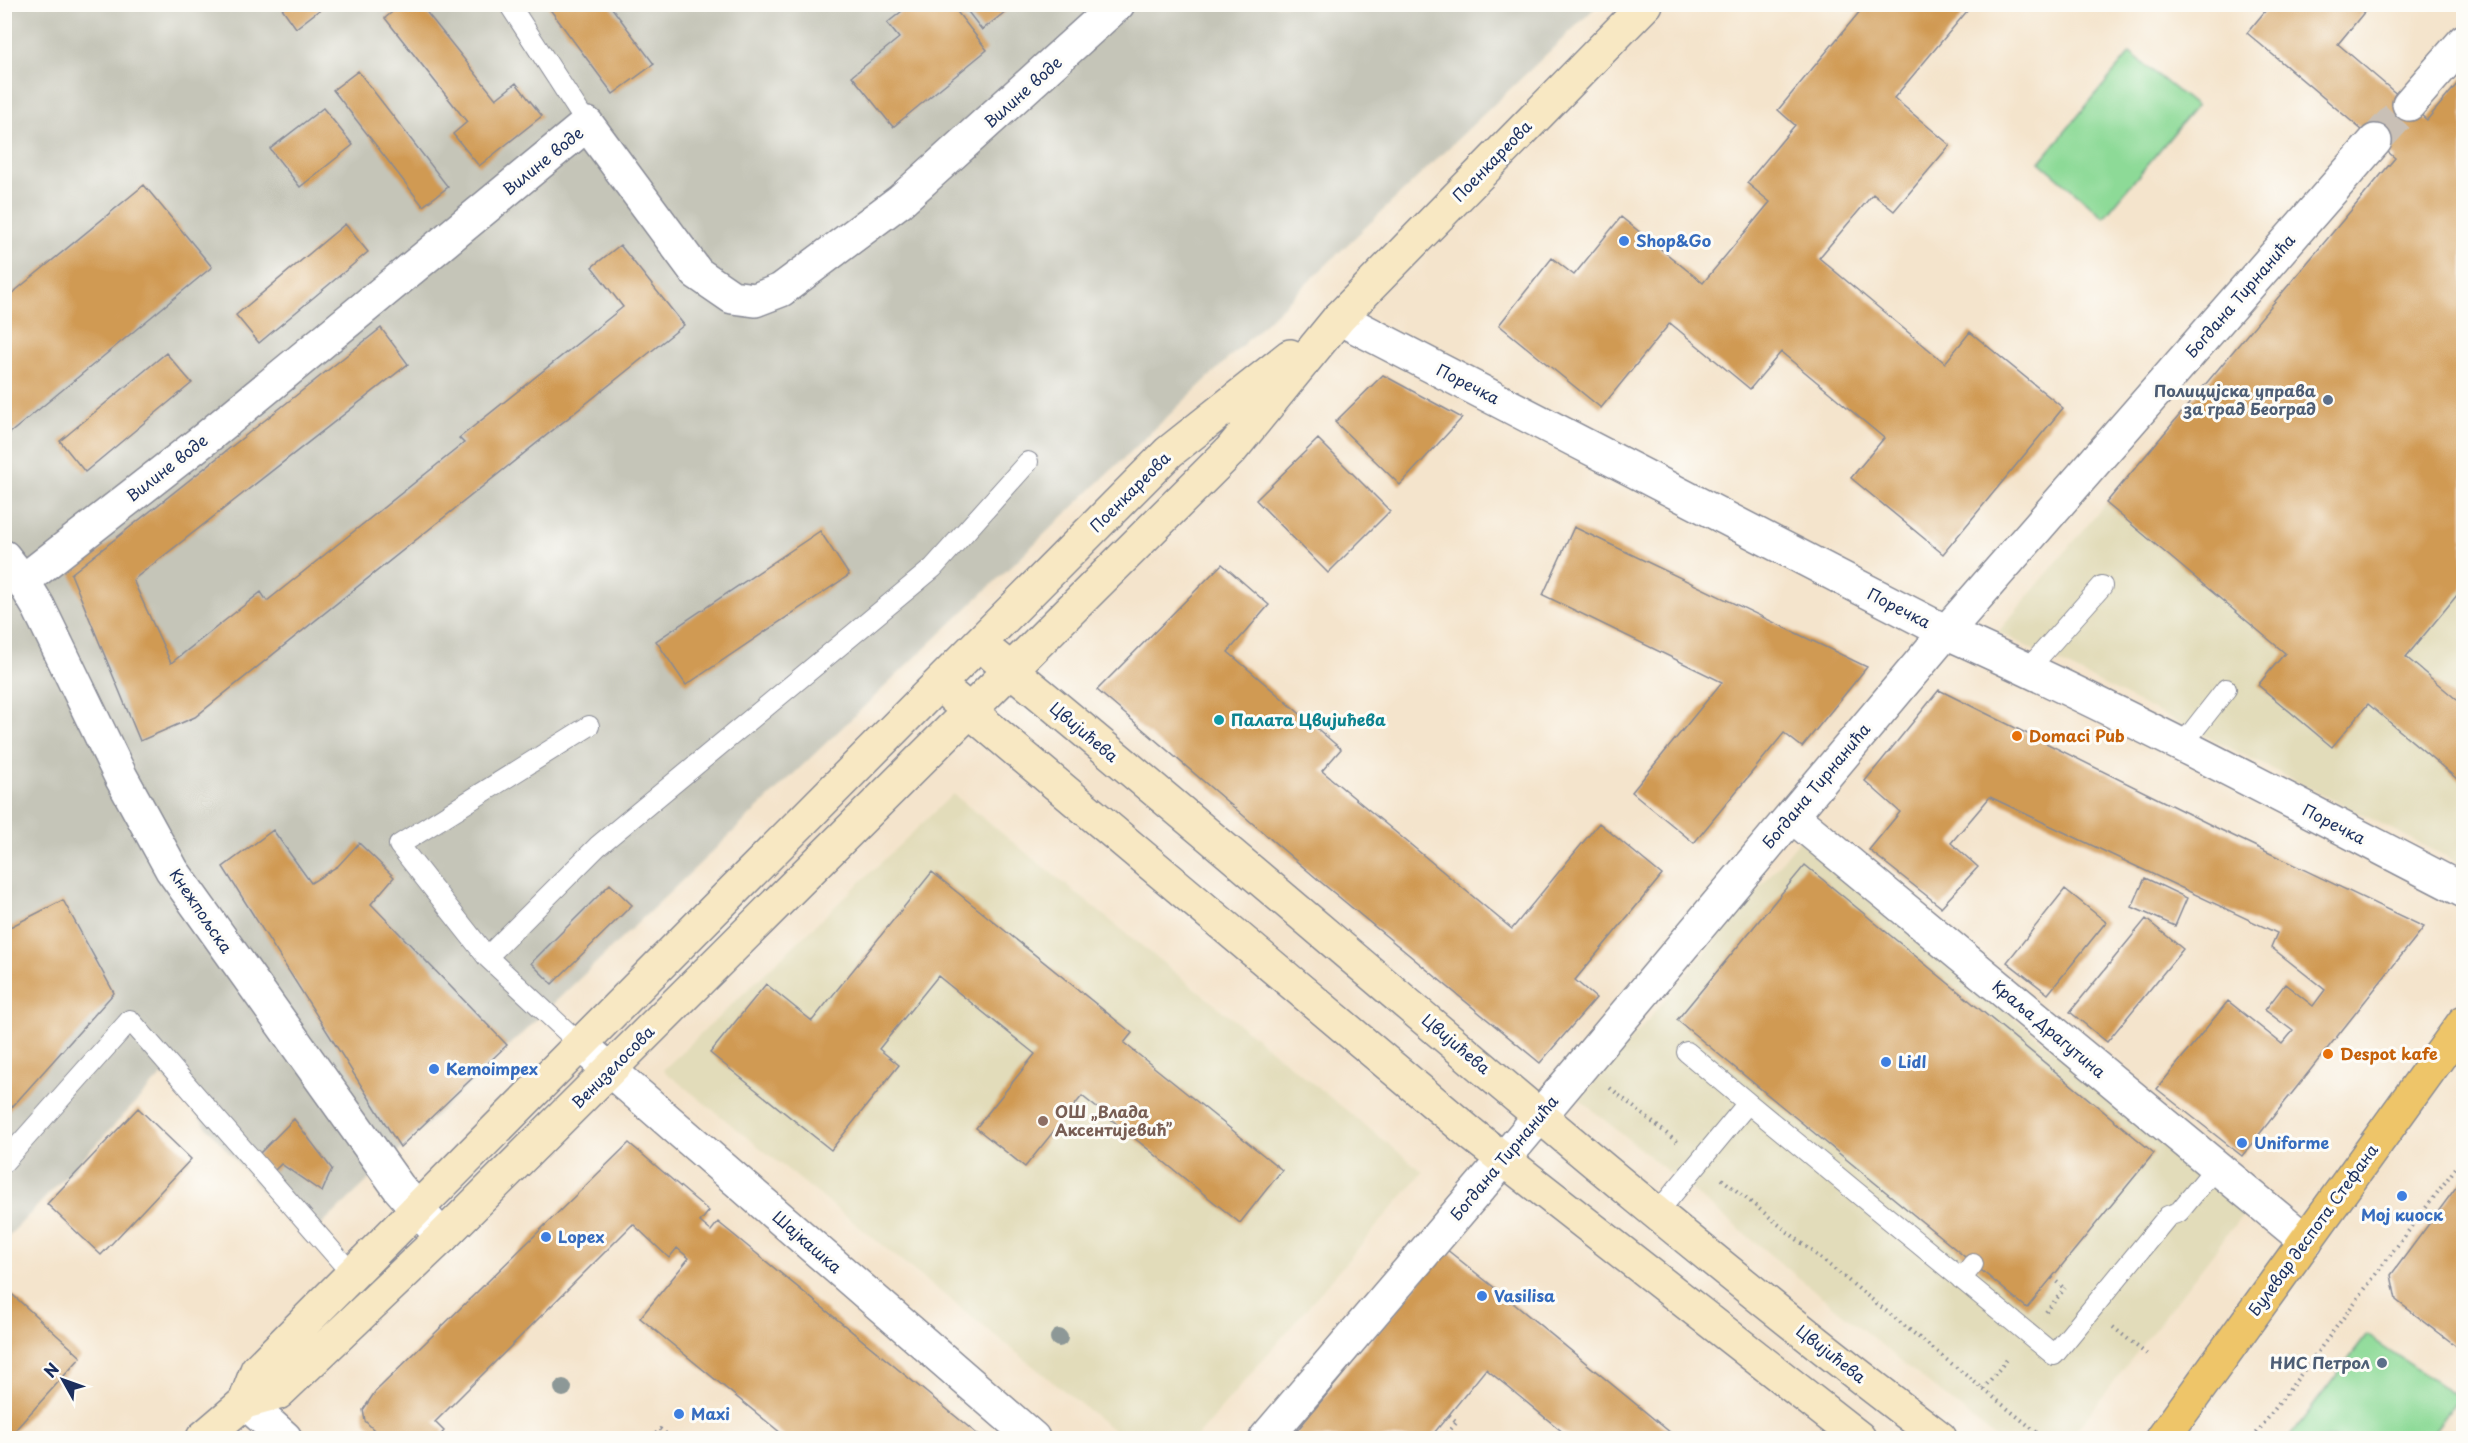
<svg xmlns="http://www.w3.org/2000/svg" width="2468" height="1443" font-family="'Playpen Sans',sans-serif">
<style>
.built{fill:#e2dcba}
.industrial{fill:#c5c5b8}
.green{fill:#8dda97;stroke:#54847a;stroke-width:1.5}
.building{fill:#d09a53}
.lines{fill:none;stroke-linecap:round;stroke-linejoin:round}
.street-tunnel{stroke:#c9c0b6;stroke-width:33;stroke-dasharray:33 16;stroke-linecap:butt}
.lane-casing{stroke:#888a95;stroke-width:22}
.street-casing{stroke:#888a95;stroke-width:36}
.secondary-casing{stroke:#888a95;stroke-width:36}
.primary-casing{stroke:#888a95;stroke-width:36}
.path{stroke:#888a95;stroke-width:4;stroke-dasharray:1.5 4.5;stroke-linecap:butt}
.lane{stroke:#fff;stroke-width:20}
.street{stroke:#fff;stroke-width:33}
.secondary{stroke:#f8e8c3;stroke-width:33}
.primary{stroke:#eec569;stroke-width:33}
.tree{fill:#8d9897}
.shop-dot{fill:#3f7fe0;stroke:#fdfcf7;stroke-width:2}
.service-dot{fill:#5c6f8a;stroke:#fdfcf7;stroke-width:2}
.culture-dot{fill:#0f9aa8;stroke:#fdfcf7;stroke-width:2}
.food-dot{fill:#e8710a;stroke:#fdfcf7;stroke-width:2}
.education-dot{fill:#8d6e63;stroke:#fdfcf7;stroke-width:2}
.labels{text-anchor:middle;stroke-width:6;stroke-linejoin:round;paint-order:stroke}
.street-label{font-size:16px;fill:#1b2f5e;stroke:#fdfcf7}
.shop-label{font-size:16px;font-weight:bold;fill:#366cbe;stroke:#fdfcf7;text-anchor:start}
.service-label{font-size:16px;font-weight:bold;fill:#4e5e75;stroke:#fdfcf7;text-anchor:end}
.culture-label{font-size:16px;font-weight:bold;fill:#0d838f;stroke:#fdfcf7;text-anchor:start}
.food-label{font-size:16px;font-weight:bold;fill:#c56008;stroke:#fdfcf7;text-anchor:start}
.education-label{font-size:16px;font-weight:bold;fill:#785e54;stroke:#fdfcf7;text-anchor:start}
</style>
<rect width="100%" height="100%" fill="#fdfcf7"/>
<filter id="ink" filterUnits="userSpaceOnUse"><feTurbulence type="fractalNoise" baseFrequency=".0167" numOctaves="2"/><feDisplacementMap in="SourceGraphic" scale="12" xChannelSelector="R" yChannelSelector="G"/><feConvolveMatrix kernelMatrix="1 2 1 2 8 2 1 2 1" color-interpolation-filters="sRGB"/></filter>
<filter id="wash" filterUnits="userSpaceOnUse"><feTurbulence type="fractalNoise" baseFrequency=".008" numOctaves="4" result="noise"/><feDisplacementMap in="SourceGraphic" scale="24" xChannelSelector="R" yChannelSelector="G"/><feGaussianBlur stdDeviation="1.35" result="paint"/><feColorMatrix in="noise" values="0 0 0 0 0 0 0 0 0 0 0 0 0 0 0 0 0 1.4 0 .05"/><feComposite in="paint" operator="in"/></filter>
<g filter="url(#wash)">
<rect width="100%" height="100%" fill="#f4e4cc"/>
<path class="built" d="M2463 77V865L1998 632Z
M953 794 1423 1172 1196 1438H1123L663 1070Z
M1800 840 2246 1210 2071 1438H1996L1580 1100Z"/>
<path class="industrial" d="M5 5H1598L305 1241 162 1075 5 1240Z"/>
<path class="green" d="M2130 53 2196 106 2104 217 2040 162Z
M2367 1335 2459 1398 2429 1438H2289Z"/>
<g id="blocks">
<path class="building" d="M279 4H327L296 28Z
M402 4H420L496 99 516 83 542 116 479 166 453 134 467 122 385 18Z
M546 4H609L654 64 613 94Z
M911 4H951L987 50 893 127 852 76 899 38 887 23Z
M962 4H1015L982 30Z
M1866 4H1973L1894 98 1950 145 1894 211 1873 194 1819 258 1945 363 1970 332 2063 408 1943 554 1851 478 1884 438 1781 352 1750 389 1670 323 1601 408 1499 325 1552 258 1574 275 1621 217 1703 283 1770 202 1747 183 1795 125 1778 110Z
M2271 4H2371L2338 44 2427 120 2463 77V588L2406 657 2463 705V784L2368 704 2332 747 2258 685 2285 653 2106 503 2395 158 2247 33Z
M358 71 448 187 423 206 333 90Z
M323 108 353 145 300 187 270 149Z
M144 185 212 267 4 438V300Z
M345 224 368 252 259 343 236 315Z
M620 245 684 325 195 717 140 741 71 574 381 328 408 364 133 580 171 663 261 592 267 601 464 443 459 438 623 307 592 267Z
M166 353 192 383 85 472 60 441Z
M1383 375 1462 418 1400 485 1335 422Z
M1318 439 1390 511 1328 573 1256 500Z
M1574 527 1867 667 1802 747 1784 733 1694 843 1632 792 1722 682 1543 595Z
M820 531 849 575 686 685 656 641Z
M1222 564 1269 605 1228 652 1341 749 1322 771 1512 929 1599 823 1662 875 1575 980 1596 998 1540 1063 1322 883 1097 690Z
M1939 690 2221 830 2424 927 2242 1156 2157 1089 2228 1001 2282 1044 2293 1031 2265 1010 2285 984 2313 1006 2325 990 2271 947 2277 933 1990 797 1951 843 1978 867 1941 907 1869 850 1900 812 1865 781Z
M273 830 311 883 338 866 359 843 394 877 371 904 507 1045 400 1147 223 867Z
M1805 865 2154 1153 2027 1308 1677 1020Z
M932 872 1132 1033 1124 1043 1282 1170 1240 1223 1082 1096 1025 1167 976 1128 1035 1054 938 976 879 1049 899 1065 831 1150 710 1053 766 984 812 1021Z
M2145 878 2187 898 2175 926 2132 907Z
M610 884 632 905 552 984 531 963Z
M2065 889 2106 922 2048 994 2007 962Z
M63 900 114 993 4 1116V930Z
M2146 919 2183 949 2107 1042 2070 1012Z
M138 1108 191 1159 101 1255 47 1204Z
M294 1119 332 1169 322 1192 281 1164 274 1171 256 1157Z
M629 1143 709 1211 700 1222 711 1231 718 1222 982 1438H787L640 1318 689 1258 677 1248 669 1258 633 1224 435 1422 444 1431 438 1438H382L365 1421 363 1410 375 1392Z
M2463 1178V1351L2396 1300 2391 1275Z
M1446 1249 1496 1289 1677 1438H1570L1486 1369 1430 1438H1291Z
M4 1287 81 1357 8 1438H4Z"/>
</g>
</g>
<g filter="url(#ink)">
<use href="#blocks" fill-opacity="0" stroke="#888a95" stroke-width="1.5"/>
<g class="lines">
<path class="street-tunnel" d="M2375 141 2409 104"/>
<g class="lane-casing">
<path id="lane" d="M509 4 587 124
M2028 669 2102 586
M2182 745 2226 689
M487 957 598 846 933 568 1028 462
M581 1045 487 957 399 845 589 726
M1687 1052 1748 1103
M4 1162 130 1020 353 1275
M1657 1213 1748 1103 2054 1355 2168 1216 2179 1212 2216 1167
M1961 1279 1973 1264"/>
</g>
<g class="street-casing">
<path id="street" d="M2409 104 2464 41
M1339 318 1946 632C2122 711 2292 802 2464 891
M4 557 23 581 39 608 121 777 172 870 399 1188 442 1237
M23 581 206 438 587 124 697 273 732 297 755 300 781 290 900 201 1118 4
M1792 816 2306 1241
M581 1045 1033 1438
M245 1402 285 1438
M1266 1438 1503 1160 1946 632 2375 141"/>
</g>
<g class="secondary-casing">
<path id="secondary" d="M994 656C1310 915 1614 1191 1940 1438
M953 697 1470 1133 1859 1438
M245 1402 257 1370 1169 452 1290 356
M203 1438 245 1402 278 1393 442 1237 1231 450 1339 318 1646 4"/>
</g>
<g class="primary-casing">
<path id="primary" d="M2163 1438 2464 1022"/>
</g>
<path class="path" d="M1610 1088 1677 1142
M1722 1179 2044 1438
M2052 1278 2065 1289
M2046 1312 2065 1288
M2113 1327 2150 1357
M1983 1389 2009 1357
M652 1438 660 1429 672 1438
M1443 1438 1457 1422 1449 1415
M2253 1438 2464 1157"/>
<use href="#lane" class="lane"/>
<use href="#street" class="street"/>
<use href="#secondary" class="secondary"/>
<use href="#primary" class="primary"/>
</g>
<g class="tree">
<circle cx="1059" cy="1338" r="9"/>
<circle cx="563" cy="1388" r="9"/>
</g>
</g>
<g class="shop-dot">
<circle cx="1624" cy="241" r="6"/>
<circle cx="1886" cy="1062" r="6"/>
<circle cx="434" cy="1069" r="6"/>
<circle cx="2242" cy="1143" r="6"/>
<circle cx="2402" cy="1196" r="6"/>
<circle cx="546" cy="1237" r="6"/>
<circle cx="1482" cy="1296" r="6"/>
<circle cx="679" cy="1414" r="6"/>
</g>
<g class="service-dot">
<circle cx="2328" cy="400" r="6"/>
<circle cx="2382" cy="1363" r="6"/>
</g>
<circle class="culture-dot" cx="1219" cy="720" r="6"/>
<g class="food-dot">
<circle cx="2017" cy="736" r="6"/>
<circle cx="2328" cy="1054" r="6"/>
</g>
<circle class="education-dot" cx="1043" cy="1121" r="6"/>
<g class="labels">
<g class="street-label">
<text transform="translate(1023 92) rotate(-42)" y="6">Вилине воде</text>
<text transform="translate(543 161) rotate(-39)" y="6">Вилине воде</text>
<text transform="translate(1492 161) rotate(-46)" y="6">Поенкареова</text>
<text transform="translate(2240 296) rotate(-49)" y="6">Богдана Тирнанића</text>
<text transform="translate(1468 384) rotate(27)" y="6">Поречка</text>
<text transform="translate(167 468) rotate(-38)" y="6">Вилине воде</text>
<text transform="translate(1130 492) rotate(-45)" y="6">Поенкареова</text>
<text transform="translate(1899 608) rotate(27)" y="6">Поречка</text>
<text transform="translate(1084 732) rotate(40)" y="6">Цвијићева</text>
<text transform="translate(1816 786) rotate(-50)" y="6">Богдана Тирнанића</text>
<text transform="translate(2334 824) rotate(27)" y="6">Поречка</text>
<text transform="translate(201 911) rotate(56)" y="6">Кнежпољска</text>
<text transform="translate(2049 1029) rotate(40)" y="6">Краља Драгутина</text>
<text transform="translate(1456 1044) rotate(40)" y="6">Цвијићева</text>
<text transform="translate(613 1067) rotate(-45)" y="6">Венизелосова</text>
<text transform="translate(1504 1158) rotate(-50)" y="6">Богдана Тирнанића</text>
<text transform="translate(2313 1230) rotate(-54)" y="6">Булевар деспота Стефана</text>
<text transform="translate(807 1242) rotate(41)" y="6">Шајкашка</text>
<text transform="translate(1831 1354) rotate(38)" y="6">Цвијићева</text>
</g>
<g class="shop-label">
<text x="1636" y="247">Shop&amp;Go</text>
<text x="1898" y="1068">Lidl</text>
<text x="446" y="1075">Kemoimpex</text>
<text x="2254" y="1149">Uniforme</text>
<text x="2402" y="1221" text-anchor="middle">Мој киоск</text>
<text x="558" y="1243">Lopex</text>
<text x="1494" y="1302">Vasilisa</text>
<text x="691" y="1420">Maxi</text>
</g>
<g class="service-label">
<text x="2316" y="397">Полицијска управа<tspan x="2316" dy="18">за град Београд</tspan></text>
<text x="2370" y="1369">НИС Петрол</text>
</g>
<g class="culture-label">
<text x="1231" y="726">Палата Цвијићева</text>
</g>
<g class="food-label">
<text x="2029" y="742">Domaci Pub</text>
<text x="2340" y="1060">Despot kafe</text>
</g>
<g class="education-label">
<text x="1055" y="1118">ОШ „Влада<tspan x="1055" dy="18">Аксентијевић”</tspan></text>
</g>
</g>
<rect width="2468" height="1443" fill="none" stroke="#fdfcf7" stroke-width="24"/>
<g transform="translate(63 1380) rotate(310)" stroke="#fdfcf7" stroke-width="4.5" paint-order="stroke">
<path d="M0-4.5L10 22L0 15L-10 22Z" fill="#1b2f5e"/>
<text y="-9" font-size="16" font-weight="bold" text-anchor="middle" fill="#1b2f5e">N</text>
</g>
</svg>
